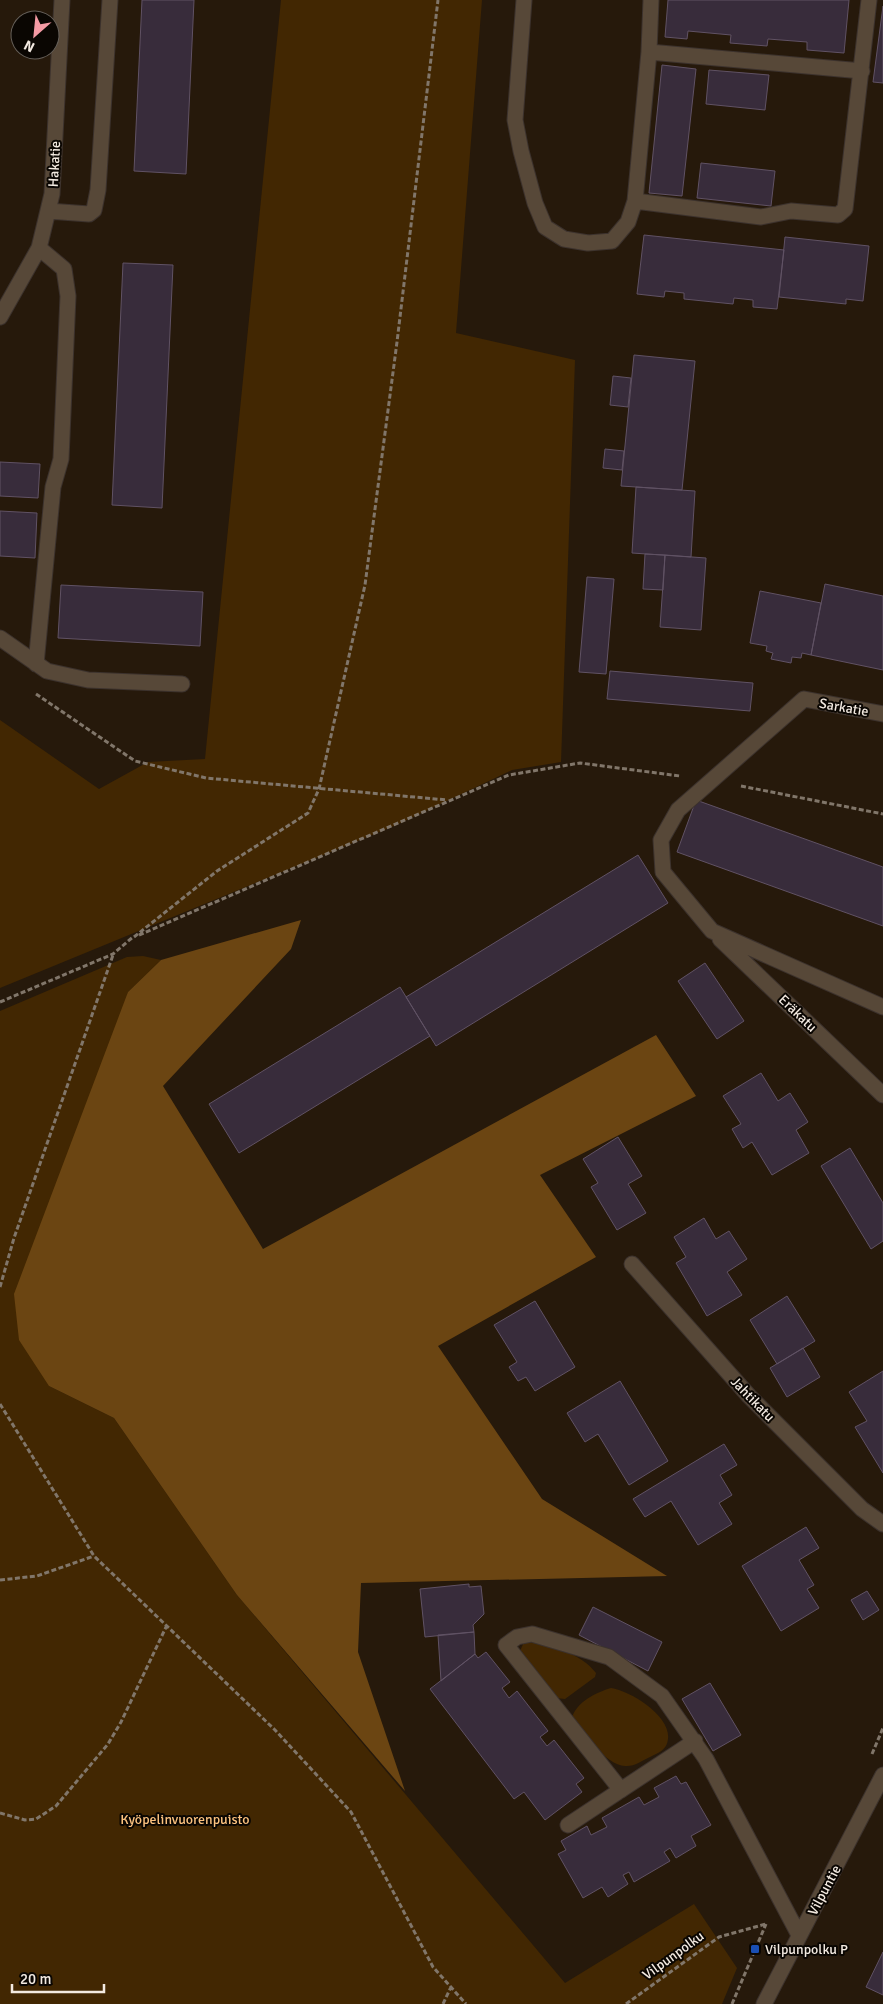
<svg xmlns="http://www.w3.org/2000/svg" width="883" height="2004" font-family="Signika,sans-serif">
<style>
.green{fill:#422702}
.forest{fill:#6b4512}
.building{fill:#382c3b;stroke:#605264}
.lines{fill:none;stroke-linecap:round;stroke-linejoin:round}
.minor-casing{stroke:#3c322d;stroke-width:17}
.path{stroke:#81766a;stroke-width:3;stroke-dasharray:5 2.5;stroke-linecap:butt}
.minor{stroke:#574838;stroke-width:15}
.transit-dot{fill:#1a4fb4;stroke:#0a0602;stroke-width:2}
.labels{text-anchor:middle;stroke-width:4;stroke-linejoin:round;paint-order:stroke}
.street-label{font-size:14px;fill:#f3eae1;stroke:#0a0602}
.park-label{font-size:14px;fill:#fcc27f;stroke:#0a0602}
.poi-label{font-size:14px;fill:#f3eae1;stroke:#0a0602;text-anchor:start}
</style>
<rect width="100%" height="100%" fill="#26190b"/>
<path class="green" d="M281 0H482L456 333 575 360 561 762 512 770 394 826 0 988V720L99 789 148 762 205 759Z
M143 956 161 960 128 992 49 1386 114 1418 237 1595 565 1983 694 1904 737 1968 722 2004H0V1011L127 957Z
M528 1639C551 1646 581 1653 596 1673L595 1677 565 1699 556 1698 520 1651 524 1642Z
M611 1688C631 1691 671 1716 668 1739 667 1750 658 1753 650 1757 641 1761 634 1767 625 1766 606 1765 581 1732 572 1718 576 1702 597 1692 611 1688Z"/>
<path class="forest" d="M301 920 291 949 163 1086 263 1249 656 1035 696 1096 540 1175 596 1257 438 1346 542 1499 667 1576 361 1583 358 1652 405 1791 237 1595 114 1418 49 1386 19 1340 14 1294 128 992 161 960Z"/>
<path class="building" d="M142 0H194L186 174 134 171Z
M668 0H849L844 53 807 50V42L768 39 767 46 730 43 731 35 688 31 687 39 665 37Z
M883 6V83L873 82Z
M662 65 696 69 682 196 649 193Z
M709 70 769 75 765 110 706 104Z
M701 163 775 171 771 206 697 198Z
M644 235 784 250 777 309 753 307V300L734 298 733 304 684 299V293L665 291 664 297 637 294Z
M785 237 869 246 863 301 846 299V304L779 297Z
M123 263 173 265 162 508 112 505Z
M634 355 695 361 682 490 621 486Z
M613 376 631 378 628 407 610 405Z
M605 449 624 451 622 470 603 468Z
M0 462 40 464 38 498 0 496Z
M636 487 695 491 691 557 632 553Z
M0 511 37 513 35 558 0 556Z
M645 554 665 555 663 590 643 589Z
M665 555 706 558 701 630 660 627Z
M587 577 614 579 606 674 579 672Z
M825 584 883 596V670L811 655Z
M61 585 203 592 200 646 58 638Z
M760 591 821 603 811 655 802 653 801 658 792 657 791 663 771 659 773 653 766 651 767 646 750 643Z
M610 671 753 683 750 711 607 699Z
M696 800 883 867V926L677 852Z
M638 855 668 903 436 1046 406 997Z
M705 963 744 1021 717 1039 678 981Z
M400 987 430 1036 239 1153 209 1104Z
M761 1073 778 1101 790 1093 808 1122 796 1130 809 1153 772 1175 752 1142 743 1148 732 1129 741 1124 723 1096Z
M618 1137 642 1176 628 1184 646 1213 617 1230 591 1187 598 1183 583 1159Z
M850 1148 883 1203V1241L871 1249 821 1166Z
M704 1218 716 1239 729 1231 747 1259 727 1272 742 1295 707 1316 676 1263 686 1257 674 1237Z
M787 1296 815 1341 777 1364 750 1320Z
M535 1301 575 1367 535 1391 526 1377 518 1381 509 1367 517 1362 494 1325Z
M803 1348 820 1377 787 1397 770 1368Z
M883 1371V1473L855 1427 867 1421 849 1392Z
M620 1381 668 1461 629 1485 598 1434 585 1442 567 1413Z
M724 1444 737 1465 720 1475 732 1495 719 1503 732 1524 698 1545 671 1501 645 1517 633 1499Z
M806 1527 819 1548 799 1560 814 1585 807 1589 819 1608 781 1631 742 1566Z
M469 1584V1587L481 1586 484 1614 473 1625 474 1632 425 1637 420 1589Z
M867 1591 879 1610 863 1620 851 1600Z
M593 1607 662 1642 648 1671 579 1635Z
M474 1632 475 1654 441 1681 438 1635Z
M486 1652 510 1682 502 1688 509 1698 517 1691 548 1731 540 1737 547 1746 554 1740 584 1778 576 1784 582 1792 545 1820 524 1792 514 1799 430 1689 475 1654 478 1658Z
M710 1683 741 1735 713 1751 682 1699Z
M676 1776 681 1784 686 1782 711 1825 691 1836 696 1846 676 1858 670 1848 664 1852 670 1861 634 1882 629 1872 623 1875 628 1884 608 1897 602 1887 583 1898 558 1854 566 1850 561 1841 587 1826 591 1835 607 1827 602 1818 639 1797 644 1805 659 1797 654 1788Z
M883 1952V1995L866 1987Z"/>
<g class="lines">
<g class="minor-casing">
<path id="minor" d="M524 0 515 120 521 151 535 203 545 227 564 239 588 243 612 241 628 222 635 201 649 52 651 0
M649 52 862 71
M635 201 761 217 791 211 838 215 845 209 869 0
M48 211 89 214 94 210 98 190 110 0
M0 317 39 248 52 194 62 0
M0 638 47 671 88 680 182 684
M36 664 53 487 61 459 68 296 64 269 39 248
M883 714 804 699 678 810 661 840 663 872 712 931 883 1007
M720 939 883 1095
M632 1264 749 1396 862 1509 883 1524
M621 1790 506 1645 517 1637 532 1634 609 1657 662 1696 706 1759 799 1935
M568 1825 695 1741
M764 2004 883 1775"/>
</g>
<path class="path" d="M36 694 135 761 206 778 447 800
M741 786 883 814
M139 935 509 775 580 763 680 776
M134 937 217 871 308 813 319 789 365 585 397 342 438 0
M0 1002 113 954 133 937
M0 1287 14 1238 113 955
M0 1404 94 1556 275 1730 351 1812 433 1967 466 2004
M0 1580 37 1576 94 1556
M872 1754 883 1728
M0 1813 25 1820 36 1819 56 1806 108 1744 121 1722 167 1625
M443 2004 451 1987
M626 2004 719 1937 766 1924
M732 2004 766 1924"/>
<use href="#minor" class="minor"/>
</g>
<rect class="transit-dot" x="750" y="1944" width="10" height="10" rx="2.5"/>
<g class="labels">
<g class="street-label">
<text transform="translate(54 164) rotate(-87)" y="5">Hakatie</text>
<text transform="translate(844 707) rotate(10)" y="5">Sarkatie</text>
<text transform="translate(798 1013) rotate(44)" y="5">Eräkatu</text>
<text transform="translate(753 1399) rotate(46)" y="5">Jahtikatu</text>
<text transform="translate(824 1890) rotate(-62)" y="5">Vilpuntie</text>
<text transform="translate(673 1955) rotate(-36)" y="5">Vilpunpolku</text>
</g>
<g class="park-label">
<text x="185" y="1824">Kyöpelinvuorenpuisto</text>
</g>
<g class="poi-label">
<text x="765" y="1954">Vilpunpolku P</text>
</g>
</g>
<g transform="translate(35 35) rotate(207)"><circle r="24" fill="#0a0602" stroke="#67615b"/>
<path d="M0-4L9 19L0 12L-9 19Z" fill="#f49aa4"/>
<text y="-8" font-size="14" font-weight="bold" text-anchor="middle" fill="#f3eae1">N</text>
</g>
<path d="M12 1984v8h92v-8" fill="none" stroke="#f3eae1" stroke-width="2.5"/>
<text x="20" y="1984" font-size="15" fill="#f3eae1" stroke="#0a0602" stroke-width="4" paint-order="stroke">20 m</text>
</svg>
